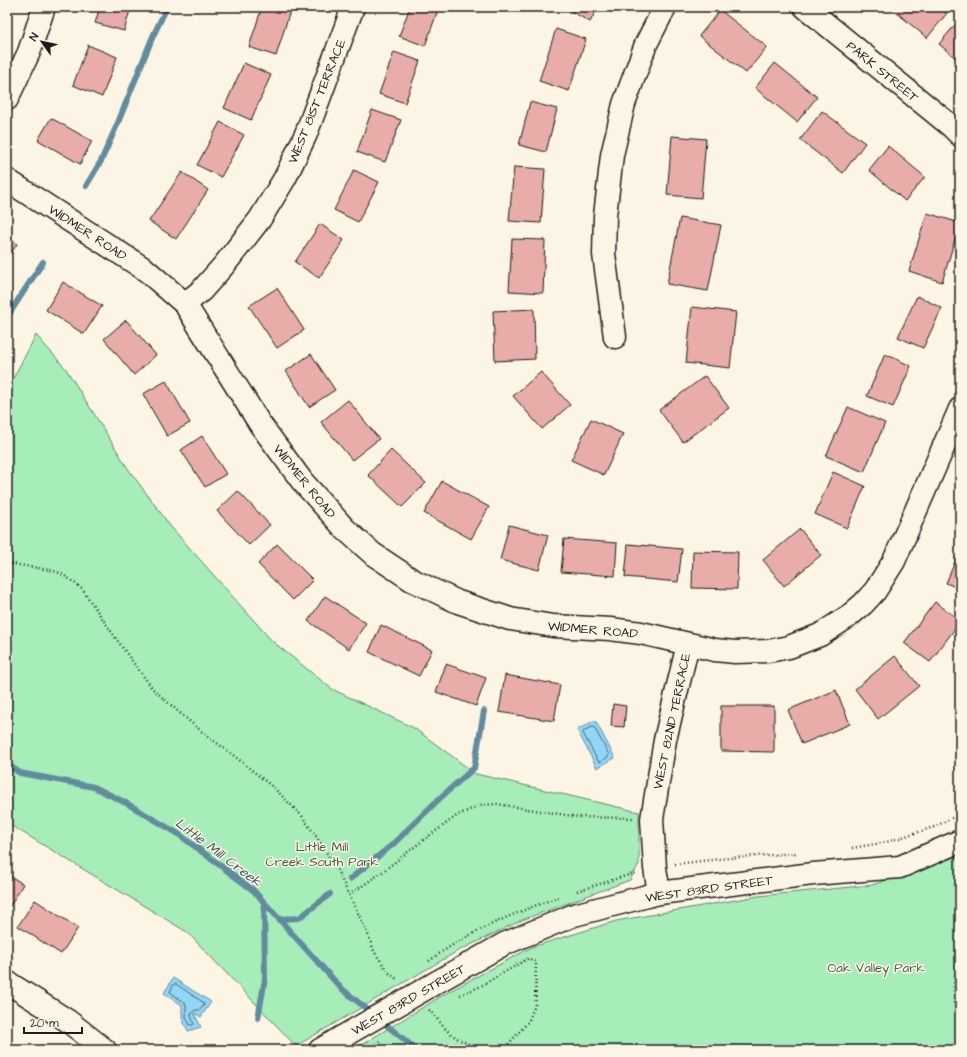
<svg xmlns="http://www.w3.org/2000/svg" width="967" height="1057" font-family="'Architects Daughter',sans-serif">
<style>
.park{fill:#a7edb9;stroke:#62846a}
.water{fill:#92d5f4;stroke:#638b9e}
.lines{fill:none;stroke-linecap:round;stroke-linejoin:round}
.shore{stroke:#4b6672;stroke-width:1}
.stream{stroke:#638b9e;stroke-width:6}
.building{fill:#e8ada8;stroke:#1c1c1c}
.minor-casing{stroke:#1c1c1c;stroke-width:25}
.tertiary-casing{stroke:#1c1c1c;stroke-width:25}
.path{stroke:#1c1c1c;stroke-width:2.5;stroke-dasharray:1 3;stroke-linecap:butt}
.minor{stroke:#fcf5e5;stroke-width:22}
.tertiary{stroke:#fcf5e5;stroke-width:22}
.tertiary-bridge-casing{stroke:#1c1c1c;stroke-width:25;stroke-linecap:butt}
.path-bridge{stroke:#1c1c1c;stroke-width:2.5;stroke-dasharray:1 3;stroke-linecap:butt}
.tertiary-bridge{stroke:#fcf5e5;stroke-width:22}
.labels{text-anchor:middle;stroke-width:3;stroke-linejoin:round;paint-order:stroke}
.street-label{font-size:13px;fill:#1c1c1c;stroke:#fcf5e5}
.park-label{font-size:13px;fill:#465b4b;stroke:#fcf5e5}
.water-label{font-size:14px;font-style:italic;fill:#3f545d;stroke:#fcf5e5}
</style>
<rect width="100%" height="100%" fill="#fcf5e5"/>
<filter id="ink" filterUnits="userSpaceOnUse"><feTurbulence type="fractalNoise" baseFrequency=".025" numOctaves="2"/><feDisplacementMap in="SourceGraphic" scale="8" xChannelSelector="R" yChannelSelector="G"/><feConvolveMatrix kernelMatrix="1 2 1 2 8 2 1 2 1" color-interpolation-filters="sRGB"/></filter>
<g filter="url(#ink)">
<path class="park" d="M36 335 66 369 129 470 171 527 272 641 332 689 414 728 476 774 639 812V864L630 880 522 920 456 952 296 1046 187 932 7 823V390Z
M960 855V1050H353L448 992 532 947 616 921 758 896 872 885Z"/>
<path class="water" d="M595 720 615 758 597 768 577 730Z
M173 978 211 1002 201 1017 194 1013 201 1027 188 1031 182 1018V1005L164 993Z"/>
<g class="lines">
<path class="shore" d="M592 727H594L609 755 608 757 600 762 598 761 583 733 584 731Z
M176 984 204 1003V1005L200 1010H195L192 1013 191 1016 194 1023 193 1025H190L186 1017V1005L185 1003 170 992 173 985Z"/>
<path class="stream" d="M86 186 101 161 117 125 153 36 167 7
M7 317 43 262
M7 764 20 773 94 787 126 803 177 833 253 890 341 988 417 1050
M350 879 392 845 441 797 474 768 484 711
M279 919 299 918 330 894
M258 1018 265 979 264 903"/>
</g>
<path class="building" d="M100 7H131L124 31 95 23Z
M262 7H277L290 11 276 56 249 47Z
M410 7H439L425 46 399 36Z
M564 7H598L590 22Z
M890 7H939L947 13 927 38Z
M720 10 767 47 746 73 699 36Z
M955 25 960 29V62L939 44Z
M556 29 586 39 569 91 539 81Z
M88 45 117 57 102 97 73 85Z
M394 52 420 61 405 103 379 94Z
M244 63 271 75 251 120 224 108Z
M775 63 817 97 797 122 755 88Z
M530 102 557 109 546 152 519 145Z
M372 110 401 120 385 162 357 152Z
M822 111 865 143 843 173 800 140Z
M51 118 92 141 80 164 38 140Z
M220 122 244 135 221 177 197 165Z
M672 136 706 139 701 198 667 195Z
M888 146 925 177 905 201 869 170Z
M514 167 545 169 541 223 509 221Z
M354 170 379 182 358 222 334 210Z
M182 172 208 190 176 239 149 221Z
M927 213 960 223 942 282 909 271Z
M680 218 721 225 708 291 667 284Z
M320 224 344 240 319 278 295 262Z
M7 237 17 244 7 259Z
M512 239 545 240 543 293 509 291Z
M63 282 102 306 84 334 46 310Z
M277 288 304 330 277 348 249 306Z
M917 296 942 308 923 348 898 337Z
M692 307 736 312 730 368 686 363Z
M534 309 535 359 495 361 493 311Z
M126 320 156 355 134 375 104 339Z
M311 354 335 390 309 407 286 371Z
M885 354 911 366 893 407 867 396Z
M541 372 570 405 542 429 513 396Z
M705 376 729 408 683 442 659 410Z
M166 381 190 423 167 436 143 394Z
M348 400 379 439 352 460 321 422Z
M848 407 885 423 864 472 826 456Z
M591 419 623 434 604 475 571 460Z
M202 436 226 474 205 487 181 450Z
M391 450 426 483 402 507 368 475Z
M833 472 865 486 847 528 815 514Z
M442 481 489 507 471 539 424 513Z
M238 491 270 525 249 545 217 511Z
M509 525 548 535 539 570 500 560Z
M800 529 821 555 784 586 763 560Z
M564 539 617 543 615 576 561 572Z
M277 544 313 580 293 600 258 564Z
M628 544 682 549 678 582 625 577Z
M960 550V589L946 583Z
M693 551 738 552 737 589 692 588Z
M325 596 366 623 349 649 308 621Z
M935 602 960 620V622L930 662 904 643Z
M381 625 432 650 419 676 369 652Z
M895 656 919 686 878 719 855 689Z
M446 664 486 678 476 706 436 692Z
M505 675 560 685 554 721 499 712Z
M836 690 850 724 802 744 788 710Z
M613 704 626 706 624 727 611 726Z
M721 706H774V752L721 751Z
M7 874 23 884 7 911Z
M35 900 78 928 61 954 18 926Z"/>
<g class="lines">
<g class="minor-casing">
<path id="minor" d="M805 7 951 126 960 135
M7 99 29 52 44 7
M7 180 146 270 185 304 260 424 302 481 345 529 373 554 412 580 458 602 510 619 553 626 610 629 641 633 715 650 735 652 768 651 789 647 820 635 849 616 863 604 875 591 894 561 960 409
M185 304 202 290 225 264 260 219 285 178 306 134 353 7
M615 337 604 254 605 216 612 155 624 104 646 44 665 7
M659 893 655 868 652 819 665 740 688 644
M7 982 68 1021 105 1050"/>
</g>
<g class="tertiary-casing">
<path id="tertiary" d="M437 982 504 944 574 915 659 893 813 874 900 867 960 841
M320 1050 342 1037"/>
</g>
<path class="path" d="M7 563 50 570 60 573 71 580 82 589 124 650 153 689 181 714 207 736 232 754 275 789 302 816 322 845 338 872 367 932 374 951 388 972 398 980
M852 848 887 842 934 827 960 814
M675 864 729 858 798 853
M577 891 635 873
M349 895 381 873 422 841 458 815 481 805 497 804 578 817 633 818
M960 955 954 983V1003L960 1025
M429 961C468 932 514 913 559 897
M460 995 479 987 529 958 536 963 535 1005 528 1022 503 1050
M429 1010C438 1018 444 1030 454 1036 462 1042 474 1046 483 1050"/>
<use href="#minor" class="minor"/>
<use href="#tertiary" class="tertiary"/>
<g class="tertiary-bridge-casing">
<path id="tertiary-bridge" d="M342 1037 437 982"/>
</g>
<path class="path-bridge" d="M365 1050 380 1041"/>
<use href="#tertiary-bridge" class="tertiary-bridge"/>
</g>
</g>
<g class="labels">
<g class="street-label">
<text transform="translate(883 71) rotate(39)" y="5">PARK STREET</text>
<text transform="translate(316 101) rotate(-68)" y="5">WEST 81ST TERRACE</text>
<text transform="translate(88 232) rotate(33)" y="5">WIDMER ROAD</text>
<text transform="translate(305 481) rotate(51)" y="5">WIDMER ROAD</text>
<text transform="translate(593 629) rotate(5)" y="5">WIDMER ROAD</text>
<text transform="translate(671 721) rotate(-78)" y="5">WEST 82ND TERRACE</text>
<text transform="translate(709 888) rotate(-8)" y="5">WEST 83RD STREET</text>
<text transform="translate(408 999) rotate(-30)" y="5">WEST 83RD STREET</text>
</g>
<g class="park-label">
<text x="322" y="851">Little Mill<tspan x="322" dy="15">Creek South Park</tspan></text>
<text x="876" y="972">Oak Valley Park</text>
</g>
<g class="water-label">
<text transform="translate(219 852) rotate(37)" y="5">Little Mill Creek</text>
</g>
</g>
<rect width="967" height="1057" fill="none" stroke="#fcf5e5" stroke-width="24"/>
<rect x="12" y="12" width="943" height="1033" fill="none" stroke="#1c1c1c" stroke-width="1.5" filter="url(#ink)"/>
<g transform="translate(42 42) rotate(303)" stroke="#fcf5e5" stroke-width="3" paint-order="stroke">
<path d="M0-3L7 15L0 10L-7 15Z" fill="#1c1c1c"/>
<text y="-6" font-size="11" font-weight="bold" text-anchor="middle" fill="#1c1c1c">N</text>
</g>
<path d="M24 1027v6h58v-6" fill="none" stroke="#1c1c1c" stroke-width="2"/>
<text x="30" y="1027" font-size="12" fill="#1c1c1c" stroke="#fcf5e5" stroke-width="3" paint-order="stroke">20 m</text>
</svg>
